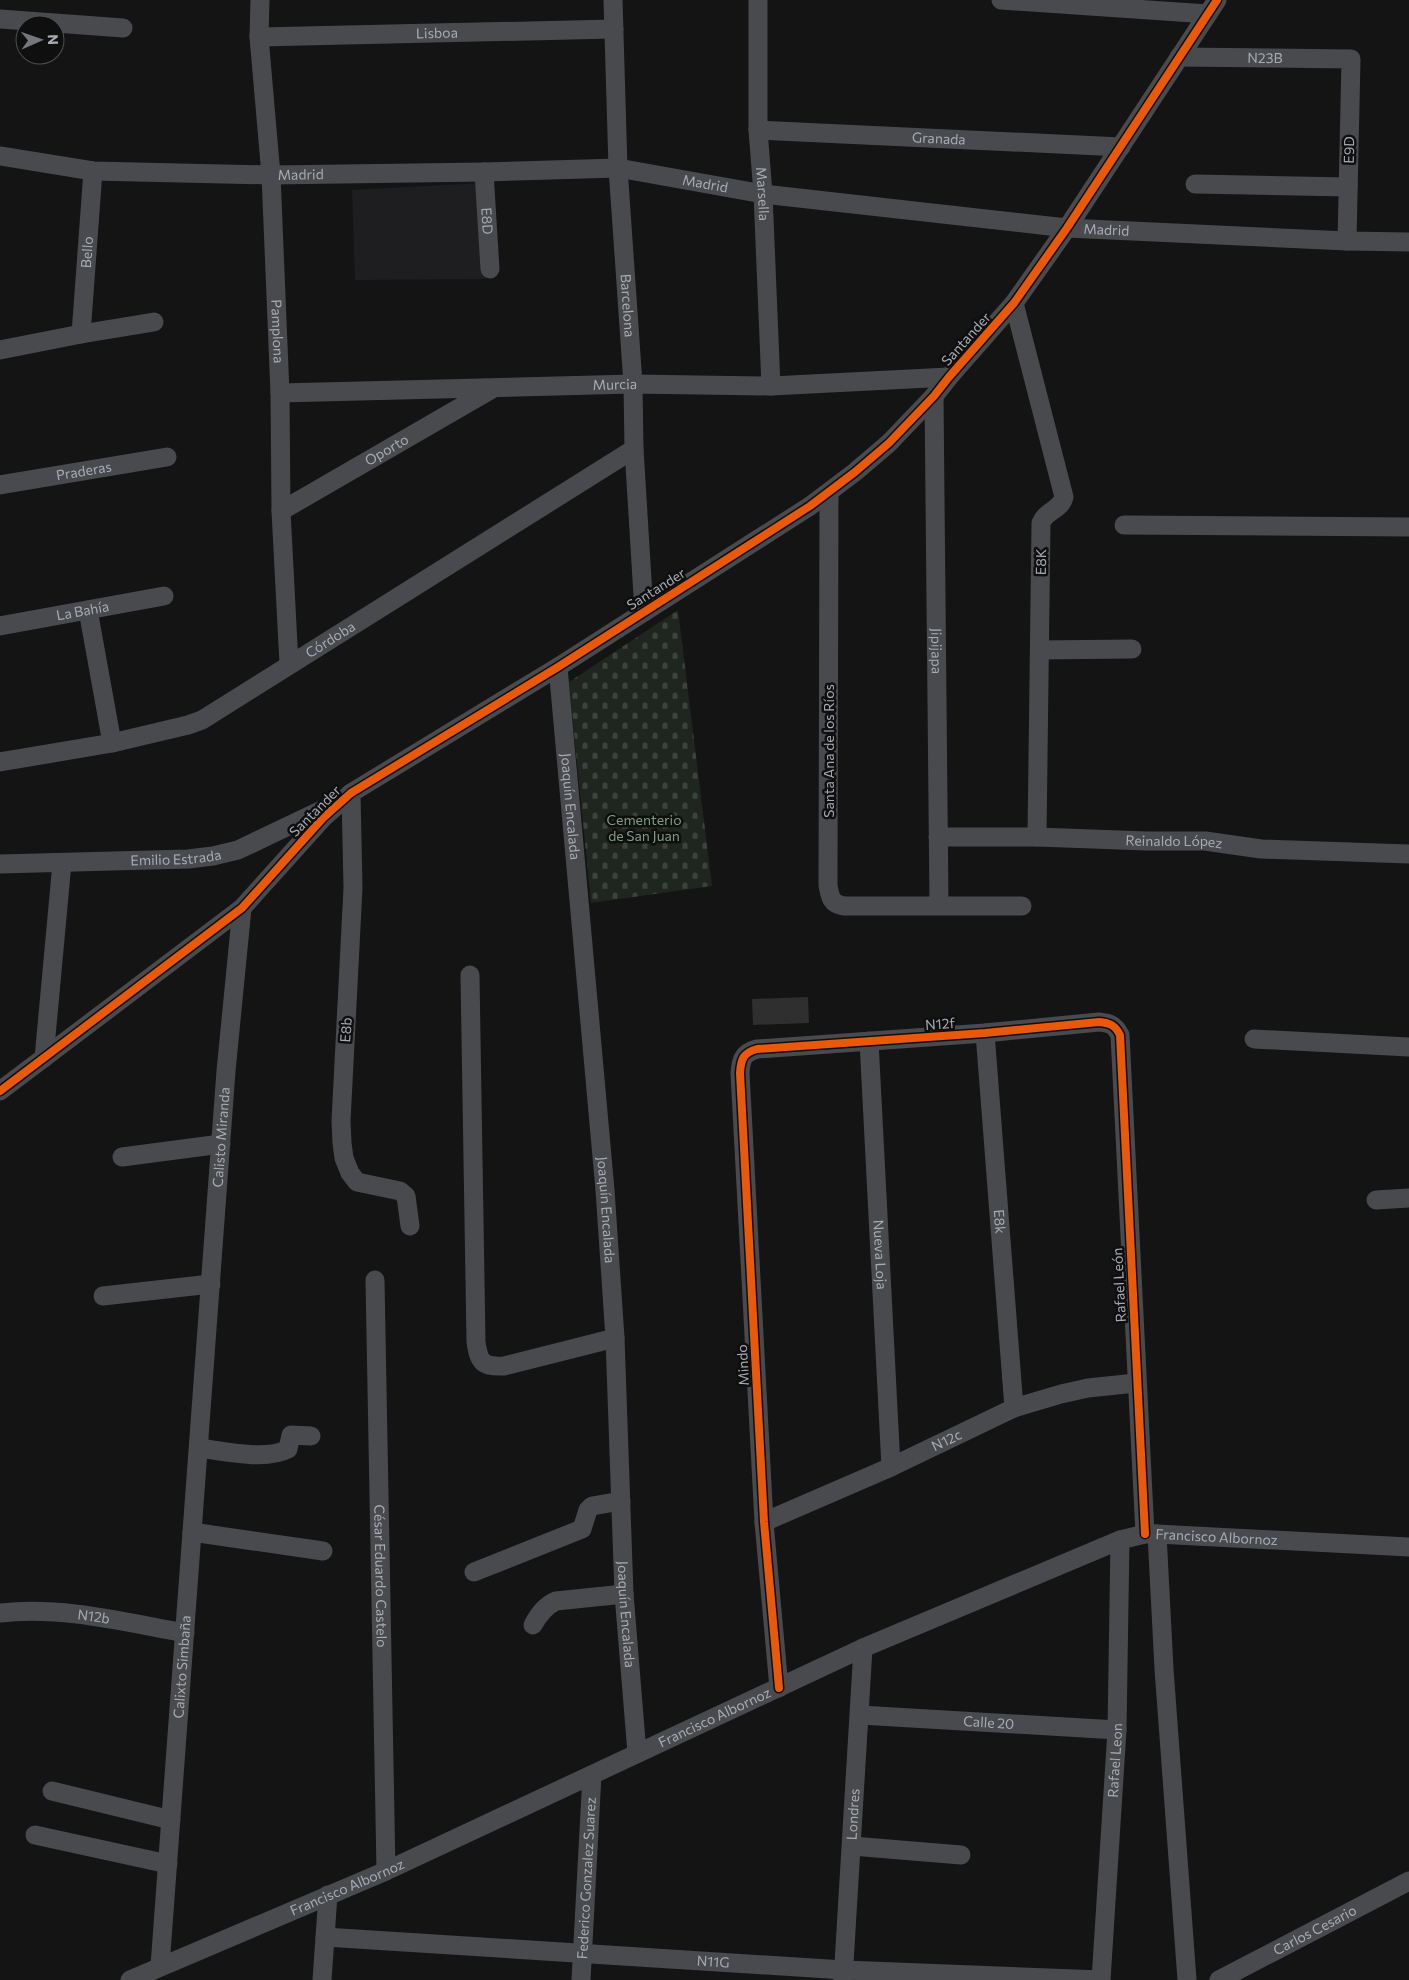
<svg xmlns="http://www.w3.org/2000/svg" width="1409" height="1980" font-family="Commissioner,sans-serif">
<style>
.built{fill:#1e1e20}
.cemetery{fill:url(#cemetery-stones)}
.building{fill:#2f2f30}
.lines{fill:none;stroke-linecap:round;stroke-linejoin:round}
.minor{stroke:#494a4d;stroke-width:19}
.cycleway-casing{stroke:#0f0f10;stroke-width:11}
.cycleway{stroke:#e8590c;stroke-width:8}
.labels{text-anchor:middle;stroke-width:5;stroke-linejoin:round;paint-order:stroke}
.street-label{font-size:14px;fill:#a7acb4;stroke:#0f0f10}
.park-label{font-size:14px;fill:#819d80;stroke:#0f0f10}
</style>
<defs>
<pattern id="cemetery-stones" width="16" height="16" patternUnits="userSpaceOnUse" patternTransform="scale(1.25)"><rect width="16" height="16" fill="#1f251f"/><path d="M2 7V4a2 2 0 0 1 4 0v3zM10 15v-3a2 2 0 0 1 4 0v3z" fill="#3d423d"/></pattern>
</defs>
<rect width="100%" height="100%" fill="#141415"/>
<path class="built" d="M482 183 486 279 355 280 352 190Z"/>
<path class="cemetery" d="M678 610 712 886 591 903 569 682Z"/>
<path class="building" d="M808 997 809 1023 753 1025 752 999Z"/>
<g class="lines">
<g class="minor">
<path id="s1" d="M260 0 259 37 271 175 280 393 281 511 289 664"/>
<path id="s2" d="M613 0 618 168 633 384 634 449 644 612"/>
<path id="s3" d="M758 0V130L763 194 771 386"/>
<path d="M1001 0 1208 14"/>
<path d="M0 19 123 28"/>
<path id="s4" d="M259 37 614 29"/>
<path id="s5" d="M1179 57 1351 59 1347 241"/>
<path id="s6" d="M758 130 1121 147"/>
<path id="s7" d="M0 156 93 171 271 175 484 172 618 168 763 194 1067 228 1347 241 1409 242"/>
<path id="s8" d="M484 172 490 269"/>
<path d="M1195 184 1348 187"/>
<path d="M1014 303 1064 497C1061 510 1045 511 1041 523L1037 837"/>
<path id="s9" d="M81 334 93 171"/>
<path d="M0 350 81 334 154 322"/>
<path id="s10" d="M280 393 633 384 771 386 949 377"/>
<path id="s11" d="M934 396 939 905"/>
<path id="s12" d="M0 485 167 457"/>
<path d="M829 493 828 885C830 897 831 904 844 906H1022"/>
<path id="s13" d="M281 511 492 389"/>
<path d="M1124 525 1409 527"/>
<path d="M88 610 112 743"/>
<path id="s14" d="M0 626 164 596"/>
<path d="M1040 650 1132 649"/>
<path id="s15" d="M558 667 605 1190 615 1338 624 1594 637 1753"/>
<path id="s16" d="M0 762 112 743 188 725 202 720 634 449"/>
<path d="M351 793 353 888 341 1121 342 1143 344 1158 350 1173 357 1182 400 1191 406 1196 410 1226"/>
<path id="s17" d="M938 837H1037L1147 841H1205L1261 849 1409 854"/>
<path id="s18" d="M0 864 188 859 213 856 238 850 330 806"/>
<path d="M470 975 476 1342C479 1363 483 1367 504 1366L615 1338"/>
<path id="s19" d="M985 1033 1014 1408"/>
<path d="M1254 1039 1409 1047"/>
<path id="s20" d="M869 1041 891 1467"/>
<path d="M44 1058 62 863"/>
<path d="M0 1091 242 908 323 818 351 793 558 667 810 506 855 472 889 443 934 396 949 377 1014 303 1067 228 1217 0"/>
<path d="M122 1157 221 1144"/>
<path d="M1376 1200 1409 1198"/>
<path id="s21" d="M375 1280 386 1871"/>
<path d="M103 1296 211 1284"/>
<path d="M199 1448C222 1451 266 1461 288 1449L291 1435 311 1436"/>
<path id="s22" d="M764 1522 891 1467 1014 1408 1061 1394 1088 1388 1136 1383"/>
<path d="M192 1532 323 1551"/>
<path d="M1157 1534 1164 1669 1187 1980"/>
<path d="M474 1572 582 1529 588 1510 592 1506 621 1501"/>
<path id="s23" d="M0 1613C62 1606 124 1622 185 1633"/>
<path d="M533 1625C539 1614 545 1606 556 1601L624 1594"/>
<path d="M779 1688 764 1522 740 1073C741 1059 743 1053 757 1049L985 1033 1099 1022C1110 1023 1115 1025 1120 1035L1145 1534"/>
<path id="s24" d="M860 1715 1117 1730"/>
<path d="M52 1791 171 1820"/>
<path d="M35 1835 168 1864"/>
<path d="M852 1846 961 1855"/>
<path id="s25" d="M325 1937 844 1970 1101 1980"/>
<path id="s26" d="M160 1966 226 1071 242 908"/>
<path id="s27" d="M130 1980 386 1871 863 1648 1120 1540 1145 1534H1157L1409 1547"/>
<path d="M322 1980 328 1895"/>
<path id="s28" d="M581 1980 592 1775"/>
<path id="s29" d="M843 1980 863 1648"/>
<path id="s30" d="M1101 1980 1117 1730 1120 1540"/>
<path id="s31" d="M1219 1980 1409 1881"/>
</g>
<g class="cycleway-casing">
<path id="cycleway" d="M0 1091 242 908 323 818 351 793 558 667 810 506 855 472 889 443 934 396 949 377 1014 303 1067 228 1217 0
M779 1688 764 1522 740 1073C741 1059 743 1053 757 1049L985 1033 1099 1022C1110 1023 1115 1025 1120 1035L1145 1534"/>
</g>
<use href="#cycleway" class="cycleway"/>
</g>
<g class="labels">
<g class="street-label">
<text dy="5" stroke="none"><textPath href="#s4" startOffset="178">Lisboa</textPath></text>
<text dy="5" stroke="none"><textPath href="#s5" startOffset="86">N23B</textPath></text>
<text dy="5" stroke="none"><textPath href="#s6" startOffset="181">Granada</textPath></text>
<text transform="translate(1349 150) rotate(-89)" y="5">E9D</text>
<text dy="5" stroke="none"><textPath href="#s7" startOffset="302">Madrid</textPath></text>
<text dy="5" stroke="none"><textPath href="#s7" startOffset="708">Madrid</textPath></text>
<text dy="5" stroke="none"><textPath href="#s3" startOffset="194">Marsella</textPath></text>
<text dy="5" stroke="none"><textPath href="#s8" startOffset="49">E8D</textPath></text>
<text dy="5" stroke="none"><textPath href="#s7" startOffset="1112">Madrid</textPath></text>
<text dy="5" stroke="none"><textPath href="#s9" startOffset="82">Bello</textPath></text>
<text dy="5" stroke="none"><textPath href="#s2" startOffset="306">Barcelona</textPath></text>
<text dy="5" stroke="none"><textPath href="#s1" startOffset="332">Pamplona</textPath></text>
<text transform="translate(966 339) rotate(-48)" y="5">Santander</text>
<text dy="5" stroke="none"><textPath href="#s10" startOffset="335">Murcia</textPath></text>
<text dy="5" stroke="none"><textPath href="#s13" startOffset="122">Oporto</textPath></text>
<text dy="5" stroke="none"><textPath href="#s12" startOffset="85">Praderas</textPath></text>
<text transform="translate(1041 562) rotate(-89)" y="5">E8K</text>
<text transform="translate(656 589) rotate(-32)" y="5">Santander</text>
<text dy="5" stroke="none"><textPath href="#s14" startOffset="84">La Bahía</textPath></text>
<text dy="5" stroke="none"><textPath href="#s16" startOffset="358">Córdoba</textPath></text>
<text dy="5" stroke="none"><textPath href="#s11" startOffset="255">Jipijapa</textPath></text>
<text transform="translate(829 751) rotate(-90)" y="5">Santa Ana de los Ríos</text>
<text dy="5" stroke="none"><textPath href="#s15" startOffset="140">Joaquín Encalada</textPath></text>
<text transform="translate(315 811) rotate(-45)" y="5">Santander</text>
<text dy="5" stroke="none"><textPath href="#s17" startOffset="236">Reinaldo López</textPath></text>
<text dy="5" stroke="none"><textPath href="#s18" startOffset="176">Emilio Estrada</textPath></text>
<text transform="translate(940 1024) rotate(-4)" y="5">N12f</text>
<text transform="translate(346 1030) rotate(-86)" y="5">E8b</text>
<text dy="5" stroke="none"><textPath href="#s26" startOffset="831">Calisto Miranda</textPath></text>
<text dy="5" stroke="none"><textPath href="#s15" startOffset="545">Joaquín Encalada</textPath></text>
<text dy="5" stroke="none"><textPath href="#s19" startOffset="189">E8k</textPath></text>
<text dy="5" stroke="none"><textPath href="#s20" startOffset="214">Nueva Loja</textPath></text>
<text transform="translate(1119 1285) rotate(-93)" y="5">Rafael León</text>
<text transform="translate(743 1365) rotate(-93)" y="5">Mindo</text>
<text dy="5" stroke="none"><textPath href="#s22" startOffset="200">N12c</textPath></text>
<text dy="5" stroke="none"><textPath href="#s27" startOffset="1181">Francisco Albornoz</textPath></text>
<text dy="5" stroke="none"><textPath href="#s21" startOffset="296">César Eduardo Castelo</textPath></text>
<text dy="5" stroke="none"><textPath href="#s15" startOffset="950">Joaquín Encalada</textPath></text>
<text dy="5" stroke="none"><textPath href="#s23" startOffset="94">N12b</textPath></text>
<text dy="5" stroke="none"><textPath href="#s26" startOffset="300">Calixto Simbaña</textPath></text>
<text dy="5" stroke="none"><textPath href="#s27" startOffset="641">Francisco Albornoz</textPath></text>
<text dy="5" stroke="none"><textPath href="#s24" startOffset="129">Calle 20</textPath></text>
<text dy="5" stroke="none"><textPath href="#s30" startOffset="220">Rafael Leon</textPath></text>
<text dy="5" stroke="none"><textPath href="#s29" startOffset="166">Londres</textPath></text>
<text dy="5" stroke="none"><textPath href="#s28" startOffset="102">Federico Gonzalez Suarez</textPath></text>
<text dy="5" stroke="none"><textPath href="#s27" startOffset="236">Francisco Albornoz</textPath></text>
<text dy="5" stroke="none"><textPath href="#s31" startOffset="108">Carlos Cesario</textPath></text>
<text dy="5" stroke="none"><textPath href="#s25" startOffset="389">N11G</textPath></text>
</g>
<g class="park-label">
<text x="644" y="825">Cementerio<tspan x="644" dy="16">de San Juan</tspan></text>
</g>
</g>
<g transform="translate(40 40) rotate(88)"><circle r="24" fill="#0f0f10" stroke="#4c4e52"/>
<path d="M0-4L9 19L0 12L-9 19Z" fill="#74777c"/>
<text y="-8" font-size="14" font-weight="bold" text-anchor="middle" fill="#a7acb4">N</text>
</g>
</svg>
